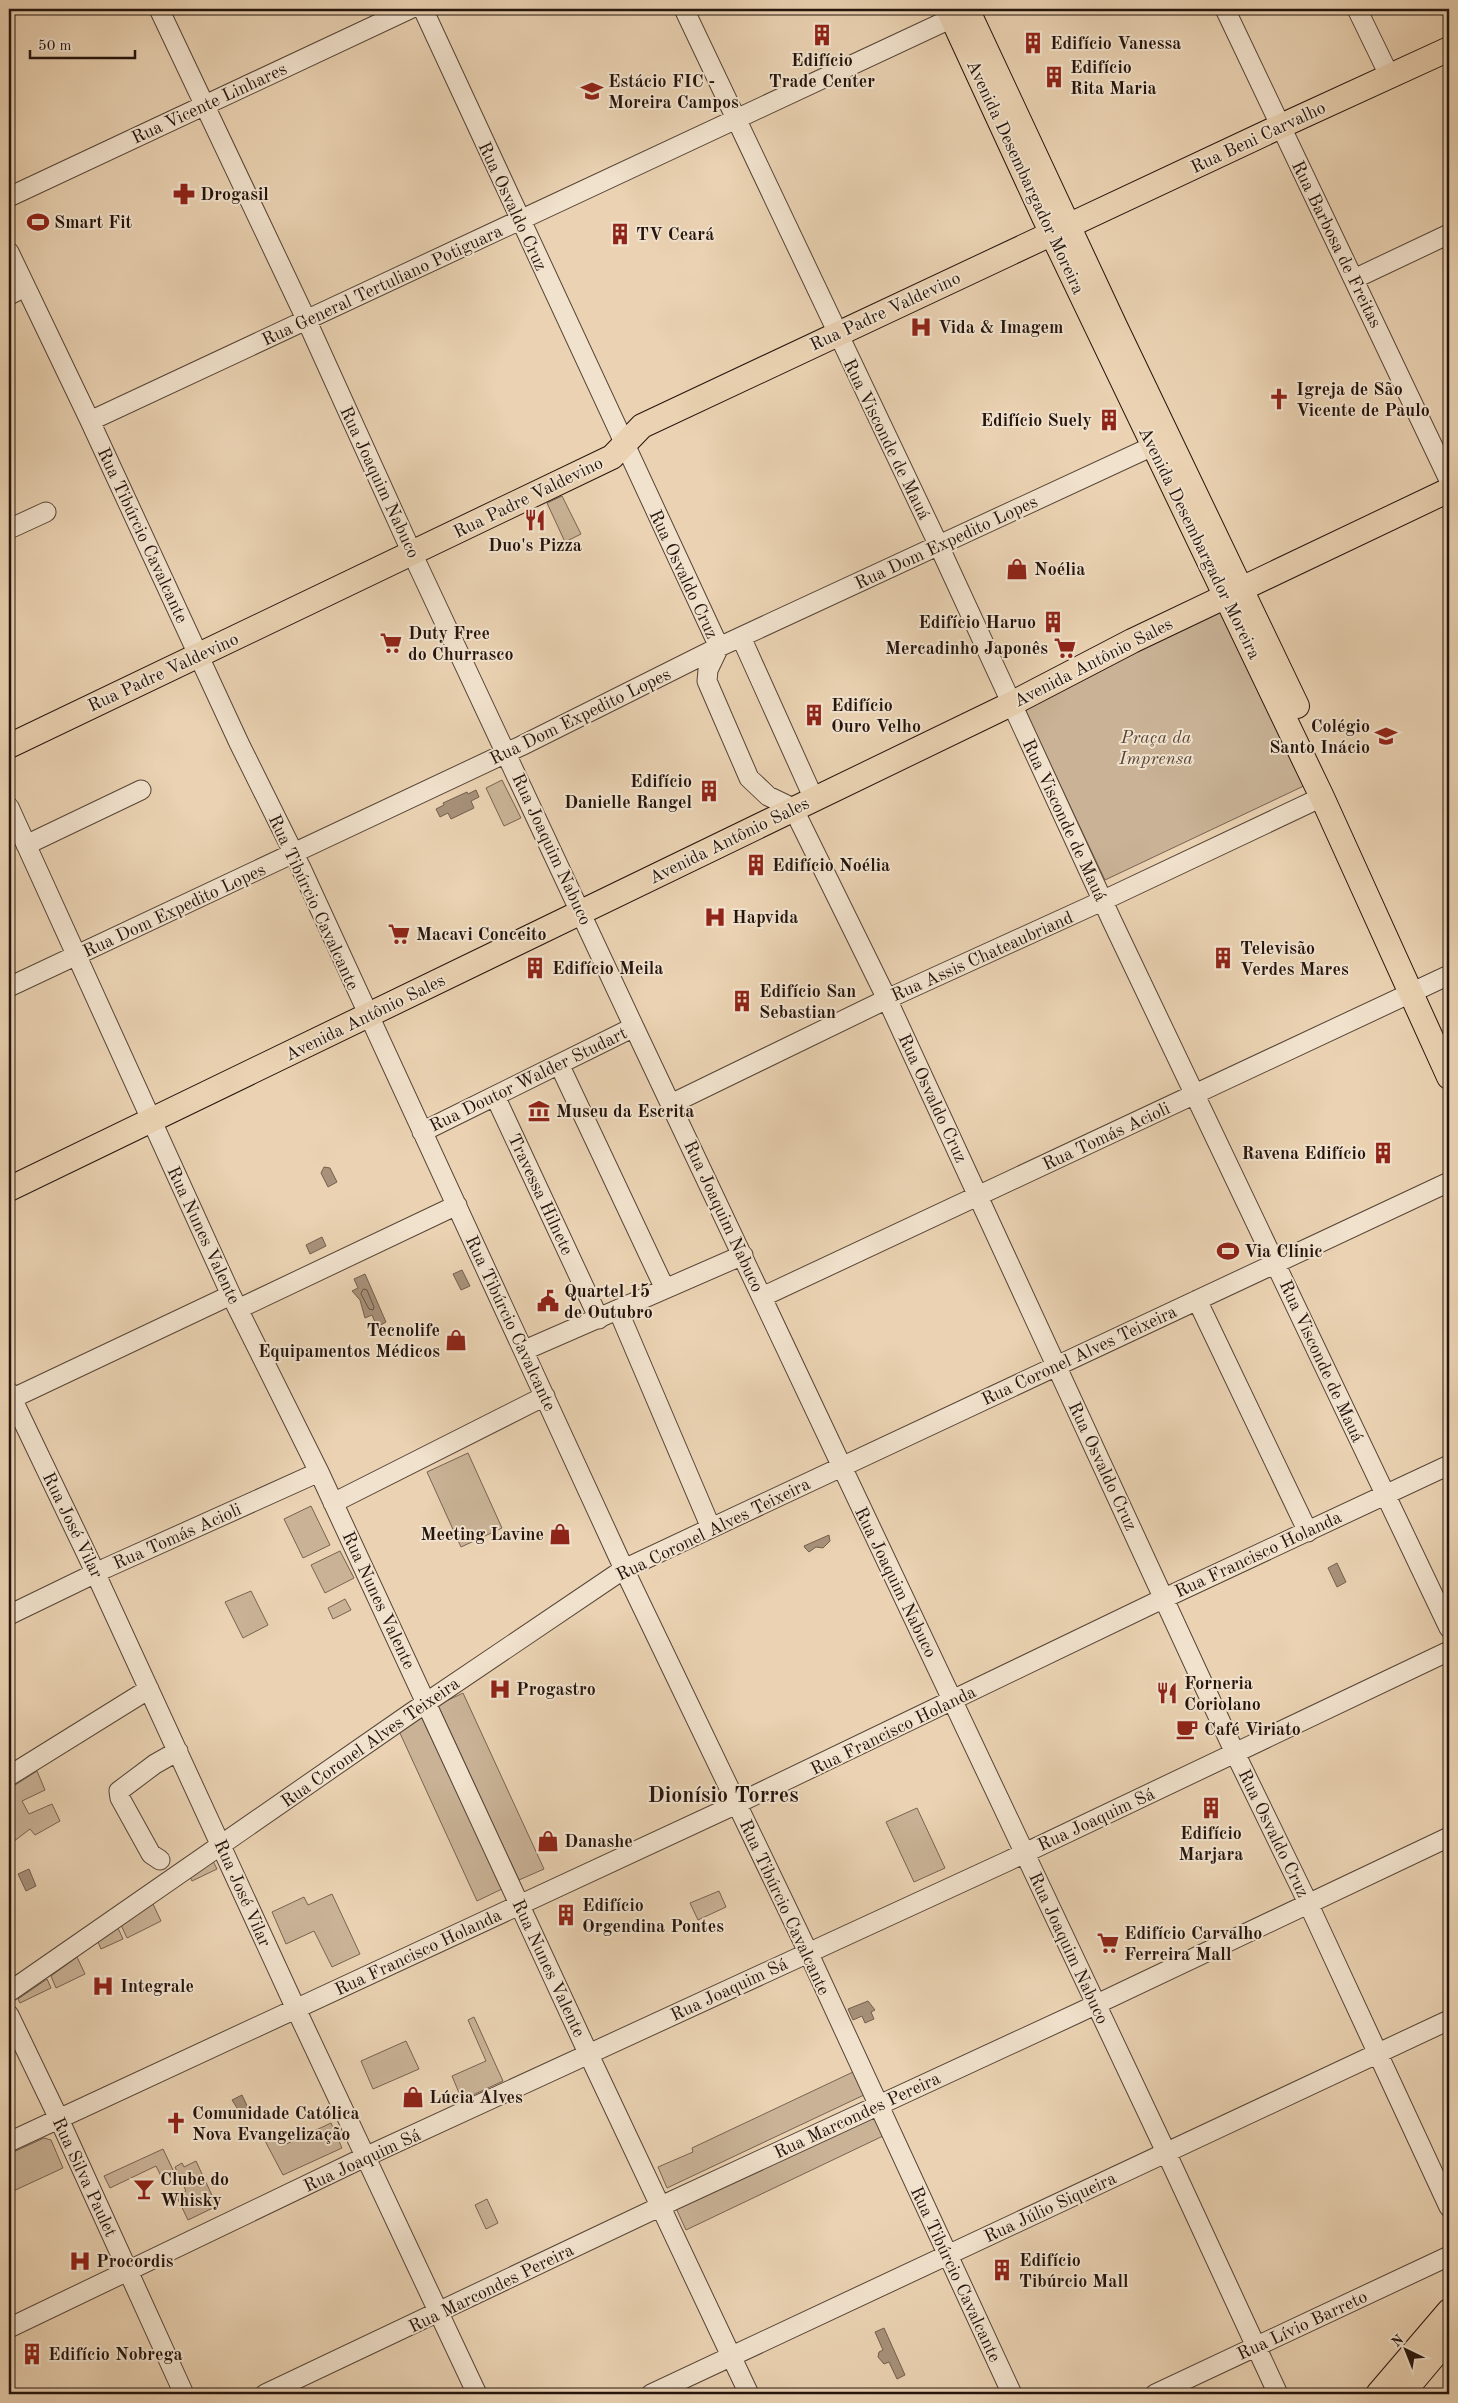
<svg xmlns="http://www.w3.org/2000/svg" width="1458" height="2403" font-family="'Old Standard TT',serif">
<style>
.green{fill:#c9b296;stroke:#776352}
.water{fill:#a7917a;stroke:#735f4e}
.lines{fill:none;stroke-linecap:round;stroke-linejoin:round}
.shore{stroke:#665244;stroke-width:1}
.minor-casing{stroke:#564436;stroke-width:21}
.major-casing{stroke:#25140d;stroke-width:26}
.minor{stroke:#f1e2cd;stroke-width:19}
.major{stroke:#ead2b2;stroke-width:24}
.labels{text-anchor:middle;stroke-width:4;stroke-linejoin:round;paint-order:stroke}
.poi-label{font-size:18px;font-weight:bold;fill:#25140d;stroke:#f1e2cd;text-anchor:start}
.street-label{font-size:18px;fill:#25140d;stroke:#f1e2cd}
.park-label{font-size:18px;font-style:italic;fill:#564336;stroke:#f1e2cd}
.district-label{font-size:22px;font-weight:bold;fill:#25140d;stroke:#f1e2cd}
</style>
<rect width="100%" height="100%" fill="#ead2b2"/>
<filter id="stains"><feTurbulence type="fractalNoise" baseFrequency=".004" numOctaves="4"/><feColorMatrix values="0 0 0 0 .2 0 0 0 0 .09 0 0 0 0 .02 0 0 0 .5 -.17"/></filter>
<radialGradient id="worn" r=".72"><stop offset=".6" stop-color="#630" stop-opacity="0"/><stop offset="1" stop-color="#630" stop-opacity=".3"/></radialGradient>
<path class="green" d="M562 496 581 534 565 542 547 503Z
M1224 607 1308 784 1105 880 1022 704Z
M502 780 521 818 504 826 486 788Z
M468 1453 502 1528 461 1547 427 1472Z
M311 1506 330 1545 303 1558 284 1519Z
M340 1551 354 1578 325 1593 311 1565Z
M251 1591 268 1625 243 1638 225 1602Z
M345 1599 351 1610 333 1619 328 1608Z
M463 1693 544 1869 519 1880 438 1705Z
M420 1714 502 1889 477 1901 399 1731Z
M37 1771 45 1790 22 1801 29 1814 52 1804 60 1821 35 1835 30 1829 9 1845V1789Z
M917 1808 945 1868 914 1882 886 1822Z
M213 1861 217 1869 192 1881 190 1877Z
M719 1891 726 1907 698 1920 690 1903Z
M332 1894 360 1954 332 1967 314 1931 286 1944 272 1912 304 1897 308 1905Z
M152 1902 161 1921 127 1938 121 1925Z
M118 1928 123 1939 101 1949 98 1942Z
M77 1957 85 1974 56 1988 51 1976Z
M47 1979 51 1988 20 2003 18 1999Z
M474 2017 503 2081 462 2100 452 2076 486 2061 468 2020Z
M406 2041 419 2069 373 2089 361 2061Z
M853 2072 864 2095 667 2188 658 2167 693 2152 692 2148Z
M872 2113 883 2136 686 2230 675 2206Z
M331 2123 342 2148 283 2175 263 2137 275 2132 282 2146Z
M44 2138 51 2140 63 2168 9 2193V2154Z
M163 2149 173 2170 161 2176 156 2166 110 2188 104 2176Z
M196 2161 217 2206 188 2220 176 2195 186 2191 175 2167 182 2163 184 2167Z
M487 2199 498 2223 486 2229 475 2205Z"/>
<path class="water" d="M476 790 479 797 471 801 474 808 451 819 448 813 440 817 436 809 444 805 443 803 467 792 468 794Z
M324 1167 330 1168 337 1182 328 1187 321 1173Z
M322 1237 326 1246 310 1254 306 1245Z
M462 1270 470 1286 461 1290 453 1274Z
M365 1274 386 1322 377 1327 372 1315 365 1318 360 1300 352 1291 358 1288 354 1279Z
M829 1535 830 1541 823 1548 816 1547 809 1552 805 1548 804 1546Z
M1337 1563 1346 1582 1337 1587 1328 1568Z
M29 1869 36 1886 26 1891 18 1874Z
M868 2001 875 2010 871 2012 874 2019 865 2023 862 2016 853 2020 848 2009Z
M242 2095 250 2112 242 2116 232 2100Z
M884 2328 905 2375 897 2379 889 2362 884 2364 878 2357 879 2352 883 2350 875 2332Z"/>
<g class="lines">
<path class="shore" d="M364 1289 367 1290 374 1307 373 1310 369 1309 361 1294Z"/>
<g class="minor-casing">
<path id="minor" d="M159 9 306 319 412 553 634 1027 1166 2152 1278 2394
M423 9 719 647
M684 9 939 546 1112 921 1449 1628
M1225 9 1449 480
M1357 9 1390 77
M9 197 410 9
M9 252 90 421 239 743 301 868 624 1569 808 1952 1012 2394
M1354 279 1449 234
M9 295 25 287
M90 421 963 13
M9 529 46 512
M741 637 814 799
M719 647 708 670 707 681 749 778 768 796 793 808 887 999 1235 1753 1308 1903 1449 2207
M9 807 231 1295 319 1472 589 2055 749 2394
M26 845 141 790
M9 987 521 746 719 647 1153 446
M559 1064 665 1289
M495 1096 599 1319
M671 1104 887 999 1102 901 1322 797
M422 1132 634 1027
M762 1297 1449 975
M1197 1300 1308 1532
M238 1309 457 1205
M618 1310 711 1528
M525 1350 743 1255
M9 1392 88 1557 296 2009 477 2394
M9 1400 231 1295
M333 1503 545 1396
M9 1615 106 1568 319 1472
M9 1776 149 1689
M160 1860 151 1854 120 1798 119 1791 155 1764 178 1751
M9 1992 411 1713 624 1569 1449 1182
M9 2015 59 2119 184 2394
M9 2142 726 1809 1154 1603 1449 1465
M9 2328 365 2157 1008 1861 1449 1651
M265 2394 674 2200 1078 2013 1449 1837
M651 2394 1449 2020
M1155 2394 1449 2256"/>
</g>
<g class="major-casing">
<path id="major" d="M948 9 1044 217 1322 797 1449 1077
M967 9 1115 326 1297 706
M9 746 612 457 642 426 1268 132 1449 49
M9 1189 1011 704 1132 641 1449 490
M1378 2394 1449 2311
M1402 2394 1449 2338"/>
</g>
<use href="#minor" class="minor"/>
<use href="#major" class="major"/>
</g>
<defs>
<g id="building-bare" transform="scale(1.725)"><path d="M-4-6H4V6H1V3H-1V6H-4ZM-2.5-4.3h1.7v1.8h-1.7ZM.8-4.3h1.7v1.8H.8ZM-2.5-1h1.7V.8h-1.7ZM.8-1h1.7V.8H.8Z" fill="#8f2418" stroke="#f1e2cd" stroke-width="2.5" paint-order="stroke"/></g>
<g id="university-bare" transform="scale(1.725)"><path d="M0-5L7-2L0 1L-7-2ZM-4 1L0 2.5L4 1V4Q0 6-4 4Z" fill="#8f2418" stroke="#f1e2cd" stroke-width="2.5" paint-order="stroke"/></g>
<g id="pharmacy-bare" transform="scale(1.725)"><path d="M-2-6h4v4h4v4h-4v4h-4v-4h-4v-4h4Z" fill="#8f2418" stroke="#f1e2cd" stroke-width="2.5" paint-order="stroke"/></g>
<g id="stadium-bare" transform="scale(1.725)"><path d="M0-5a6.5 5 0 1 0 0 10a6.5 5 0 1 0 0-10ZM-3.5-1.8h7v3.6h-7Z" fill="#8f2418" stroke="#f1e2cd" stroke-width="2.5" paint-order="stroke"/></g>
<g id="hospital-bare" transform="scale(1.725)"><path d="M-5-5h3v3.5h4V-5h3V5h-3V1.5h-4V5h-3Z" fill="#8f2418" stroke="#f1e2cd" stroke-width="2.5" paint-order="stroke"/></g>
<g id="church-bare" transform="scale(1.725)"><path d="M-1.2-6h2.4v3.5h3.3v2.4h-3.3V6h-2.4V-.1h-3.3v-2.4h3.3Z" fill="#8f2418" stroke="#f1e2cd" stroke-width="2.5" paint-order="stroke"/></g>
<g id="restaurant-bare" transform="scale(1.725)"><path d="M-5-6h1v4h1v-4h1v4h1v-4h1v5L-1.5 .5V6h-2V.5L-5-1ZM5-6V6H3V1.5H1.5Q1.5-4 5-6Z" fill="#8f2418" stroke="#f1e2cd" stroke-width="2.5" paint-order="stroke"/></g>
<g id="shop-bare" transform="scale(1.725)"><path d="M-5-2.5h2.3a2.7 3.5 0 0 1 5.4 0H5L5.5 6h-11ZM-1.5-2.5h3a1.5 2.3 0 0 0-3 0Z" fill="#8f2418" stroke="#f1e2cd" stroke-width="2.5" paint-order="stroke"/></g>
<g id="supermarket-bare" transform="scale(1.725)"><path d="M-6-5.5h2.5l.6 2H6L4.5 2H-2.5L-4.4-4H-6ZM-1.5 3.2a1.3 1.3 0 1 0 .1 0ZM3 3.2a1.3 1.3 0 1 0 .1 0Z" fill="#8f2418" stroke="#f1e2cd" stroke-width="2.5" paint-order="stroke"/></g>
<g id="school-bare" transform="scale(1.725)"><path d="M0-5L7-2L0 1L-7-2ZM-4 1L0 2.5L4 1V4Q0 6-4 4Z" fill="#8f2418" stroke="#f1e2cd" stroke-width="2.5" paint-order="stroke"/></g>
<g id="museum-bare" transform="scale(1.725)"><path d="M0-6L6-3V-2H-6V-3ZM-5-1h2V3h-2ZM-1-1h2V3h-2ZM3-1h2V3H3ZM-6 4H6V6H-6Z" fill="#8f2418" stroke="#f1e2cd" stroke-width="2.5" paint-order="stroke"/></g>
<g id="civic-bare" transform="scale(1.725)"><path d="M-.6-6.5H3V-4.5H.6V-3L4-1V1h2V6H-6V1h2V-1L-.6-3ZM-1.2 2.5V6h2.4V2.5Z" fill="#8f2418" stroke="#f1e2cd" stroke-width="2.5" paint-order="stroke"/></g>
<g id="cafe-bare" transform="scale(1.725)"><path d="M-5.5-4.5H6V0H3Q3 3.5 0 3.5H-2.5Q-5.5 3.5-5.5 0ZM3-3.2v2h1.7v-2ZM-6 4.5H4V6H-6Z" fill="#8f2418" stroke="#f1e2cd" stroke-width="2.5" paint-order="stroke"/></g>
<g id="bar-bare" transform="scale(1.725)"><path d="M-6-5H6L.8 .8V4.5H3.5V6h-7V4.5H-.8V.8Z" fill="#8f2418" stroke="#f1e2cd" stroke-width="2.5" paint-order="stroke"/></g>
</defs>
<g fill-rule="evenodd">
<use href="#building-bare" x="822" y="35"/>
<use href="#building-bare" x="1033" y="43"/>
<use href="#building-bare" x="1054" y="77"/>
<use href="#university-bare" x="592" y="91"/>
<use href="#pharmacy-bare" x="184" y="194"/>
<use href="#stadium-bare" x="38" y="222"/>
<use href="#building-bare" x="620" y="234"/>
<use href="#hospital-bare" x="921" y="327"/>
<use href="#church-bare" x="1279" y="399"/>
<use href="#building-bare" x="1109" y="420"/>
<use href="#restaurant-bare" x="535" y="520"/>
<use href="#shop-bare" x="1017" y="569"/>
<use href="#building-bare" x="1053" y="622"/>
<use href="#supermarket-bare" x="391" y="643"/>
<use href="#supermarket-bare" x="1065" y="648"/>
<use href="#building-bare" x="814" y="715"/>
<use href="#school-bare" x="1386" y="736"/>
<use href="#building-bare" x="709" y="791"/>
<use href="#building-bare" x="756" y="865"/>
<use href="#hospital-bare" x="715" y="917"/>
<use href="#supermarket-bare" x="399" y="934"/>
<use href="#building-bare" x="1223" y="958"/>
<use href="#building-bare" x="535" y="968"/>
<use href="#building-bare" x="742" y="1001"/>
<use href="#museum-bare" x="539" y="1111"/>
<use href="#building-bare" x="1383" y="1153"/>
<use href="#stadium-bare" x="1228" y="1251"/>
<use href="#civic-bare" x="548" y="1301"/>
<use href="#shop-bare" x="456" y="1340"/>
<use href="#shop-bare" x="560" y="1534"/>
<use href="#hospital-bare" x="500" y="1689"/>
<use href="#restaurant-bare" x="1167" y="1693"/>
<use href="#cafe-bare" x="1187" y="1729"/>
<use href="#building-bare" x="1211" y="1808"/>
<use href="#shop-bare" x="548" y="1841"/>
<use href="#building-bare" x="566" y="1915"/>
<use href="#supermarket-bare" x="1108" y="1943"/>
<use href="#hospital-bare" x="103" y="1986"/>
<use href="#shop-bare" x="413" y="2097"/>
<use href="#church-bare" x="176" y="2123"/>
<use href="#bar-bare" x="144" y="2189"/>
<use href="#hospital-bare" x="80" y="2261"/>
<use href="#building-bare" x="1002" y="2270"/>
<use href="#building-bare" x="32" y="2354"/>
</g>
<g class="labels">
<g class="poi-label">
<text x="1050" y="49">Edifício Vanessa</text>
<text x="822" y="66" text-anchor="middle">Edifício<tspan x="822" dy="21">Trade Center</tspan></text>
<text x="1070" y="73">Edifício<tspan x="1070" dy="21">Rita Maria</tspan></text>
<text x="608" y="87">Estácio FIC -<tspan x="608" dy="21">Moreira Campos</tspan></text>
<text x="200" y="200">Drogasil</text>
<text x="54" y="228">Smart Fit</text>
<text x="636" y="240">TV Ceará</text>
<text x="938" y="333">Vida &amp; Imagem</text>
<text x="1296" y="395">Igreja de São<tspan x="1296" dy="21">Vicente de Paulo</tspan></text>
<text x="1092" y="426" text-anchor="end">Edifício Suely</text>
<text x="535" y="551" text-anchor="middle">Duo's Pizza</text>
<text x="1034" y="575">Noélia</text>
<text x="1036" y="628" text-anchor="end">Edifício Haruo</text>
<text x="408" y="639">Duty Free<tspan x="408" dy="21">do Churrasco</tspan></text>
<text x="1048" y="654" text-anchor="end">Mercadinho Japonês</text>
<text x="831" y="711">Edifício<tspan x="831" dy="21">Ouro Velho</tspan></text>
<text x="1370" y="732" text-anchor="end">Colégio<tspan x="1370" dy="21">Santo Inácio</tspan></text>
<text x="692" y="787" text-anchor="end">Edifício<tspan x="692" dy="21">Danielle Rangel</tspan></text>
<text x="772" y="871">Edifício Noélia</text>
<text x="732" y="923">Hapvida</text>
<text x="416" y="940">Macavi Conceito</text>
<text x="1240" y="954">Televisão<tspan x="1240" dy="21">Verdes Mares</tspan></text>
<text x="552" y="974">Edifício Meila</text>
<text x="759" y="997">Edifício San<tspan x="759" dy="21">Sebastian</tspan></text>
<text x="556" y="1117">Museu da Escrita</text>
<text x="1366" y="1159" text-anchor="end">Ravena Edifício</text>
<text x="1244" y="1257">Via Clinic</text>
<text x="564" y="1297">Quartel 15<tspan x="564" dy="21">de Outubro</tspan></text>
<text x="440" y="1336" text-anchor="end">Tecnolife<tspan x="440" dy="21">Equipamentos Médicos</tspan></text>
<text x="544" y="1540" text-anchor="end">Meeting Lavine</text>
<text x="1184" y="1689">Forneria<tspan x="1184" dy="21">Coriolano</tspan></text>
<text x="516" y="1695">Progastro</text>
<text x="1204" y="1735">Café Viriato</text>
<text x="1211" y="1839" text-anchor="middle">Edifício<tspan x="1211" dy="21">Marjara</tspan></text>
<text x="564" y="1847">Danashe</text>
<text x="582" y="1911">Edifício<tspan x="582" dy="21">Orgendina Pontes</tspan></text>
<text x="1124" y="1939">Edifício Carvalho<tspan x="1124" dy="21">Ferreira Mall</tspan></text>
<text x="120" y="1992">Integrale</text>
<text x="429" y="2103">Lúcia Alves</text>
<text x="192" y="2119">Comunidade Católica<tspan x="192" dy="21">Nova Evangelização</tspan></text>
<text x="160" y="2185">Clube do<tspan x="160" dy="21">Whisky</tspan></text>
<text x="1019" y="2266">Edifício<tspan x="1019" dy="21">Tibúrcio Mall</tspan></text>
<text x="96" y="2267">Procordis</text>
<text x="48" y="2360">Edifício Nobrega</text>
</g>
<g class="street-label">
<text transform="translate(209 103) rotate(-25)" y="6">Rua Vicente Linhares</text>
<text transform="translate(1258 137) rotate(-25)" y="6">Rua Beni Carvalho</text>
<text transform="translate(1026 177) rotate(65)" y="6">Avenida Desembargador Moreira</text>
<text transform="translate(513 206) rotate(65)" y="6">Rua Osvaldo Cruz</text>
<text transform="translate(1337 244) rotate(64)" y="6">Rua Barbosa de Freitas</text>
<text transform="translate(382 285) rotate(-25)" y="6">Rua General Tertuliano Potiguara</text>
<text transform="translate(885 311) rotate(-25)" y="6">Rua Padre Valdevino</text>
<text transform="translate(887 439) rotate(64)" y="6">Rua Visconde de Mauá</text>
<text transform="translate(380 482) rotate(65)" y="6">Rua Joaquim Nabuco</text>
<text transform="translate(528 497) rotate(-26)" y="6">Rua Padre Valdevino</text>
<text transform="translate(143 535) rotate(65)" y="6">Rua Tibúrcio Cavalcante</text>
<text transform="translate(946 542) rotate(-25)" y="6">Rua Dom Expedito Lopes</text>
<text transform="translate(1200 543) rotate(64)" y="6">Avenida Desembargador Moreira</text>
<text transform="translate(684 574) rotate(65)" y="6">Rua Osvaldo Cruz</text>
<text transform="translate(1093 662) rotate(-27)" y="6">Avenida Antônio Sales</text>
<text transform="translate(163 672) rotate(-25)" y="6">Rua Padre Valdevino</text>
<text transform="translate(580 716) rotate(-26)" y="6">Rua Dom Expedito Lopes</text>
<text transform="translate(1065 820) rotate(65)" y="6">Rua Visconde de Mauá</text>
<text transform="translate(729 840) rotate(-26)" y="6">Avenida Antônio Sales</text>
<text transform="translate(552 849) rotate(65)" y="6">Rua Joaquim Nabuco</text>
<text transform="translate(314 902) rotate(65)" y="6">Rua Tibúrcio Cavalcante</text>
<text transform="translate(174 910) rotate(-25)" y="6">Rua Dom Expedito Lopes</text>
<text transform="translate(982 956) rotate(-24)" y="6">Rua Assis Chateaubriand</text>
<text transform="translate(365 1017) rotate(-26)" y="6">Avenida Antônio Sales</text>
<text transform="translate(528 1079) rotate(-26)" y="6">Rua Doutor Walder Studart</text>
<text transform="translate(933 1098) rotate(65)" y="6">Rua Osvaldo Cruz</text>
<text transform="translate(1106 1136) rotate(-25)" y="6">Rua Tomás Acioli</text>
<text transform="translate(541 1194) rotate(65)" y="6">Travessa Hilnete</text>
<text transform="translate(724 1216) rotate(65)" y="6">Rua Joaquim Nabuco</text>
<text transform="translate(204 1235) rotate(65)" y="6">Rua Nunes Valente</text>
<text transform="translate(511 1323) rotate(65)" y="6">Rua Tibúrcio Cavalcante</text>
<text transform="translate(1079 1355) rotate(-25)" y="6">Rua Coronel Alves Teixeira</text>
<text transform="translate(1322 1361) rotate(65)" y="6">Rua Visconde de Mauá</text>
<text transform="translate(1103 1466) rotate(65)" y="6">Rua Osvaldo Cruz</text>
<text transform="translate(73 1525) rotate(64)" y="6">Rua José Vilar</text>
<text transform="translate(713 1529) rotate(-26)" y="6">Rua Coronel Alves Teixeira</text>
<text transform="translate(177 1536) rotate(-24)" y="6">Rua Tomás Acioli</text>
<text transform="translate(1258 1554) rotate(-25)" y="6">Rua Francisco Holanda</text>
<text transform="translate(896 1582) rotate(64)" y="6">Rua Joaquim Nabuco</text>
<text transform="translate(379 1600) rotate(65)" y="6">Rua Nunes Valente</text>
<text transform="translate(893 1730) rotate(-26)" y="6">Rua Francisco Holanda</text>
<text transform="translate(370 1742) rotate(-35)" y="6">Rua Coronel Alves Teixeira</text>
<text transform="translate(1096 1819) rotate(-25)" y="6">Rua Joaquim Sá</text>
<text transform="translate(1274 1833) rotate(64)" y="6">Rua Osvaldo Cruz</text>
<text transform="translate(243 1893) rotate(66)" y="6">Rua José Vilar</text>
<text transform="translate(785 1907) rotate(65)" y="6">Rua Tibúrcio Cavalcante</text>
<text transform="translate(1069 1948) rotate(65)" y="6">Rua Joaquim Nabuco</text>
<text transform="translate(418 1952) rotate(-25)" y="6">Rua Francisco Holanda</text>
<text transform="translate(549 1968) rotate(65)" y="6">Rua Nunes Valente</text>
<text transform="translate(729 1989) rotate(-25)" y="6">Rua Joaquim Sá</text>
<text transform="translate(857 2115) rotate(-25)" y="6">Rua Marcondes Pereira</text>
<text transform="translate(362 2160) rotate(-25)" y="6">Rua Joaquim Sá</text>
<text transform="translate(85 2177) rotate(65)" y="6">Rua Silva Paulet</text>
<text transform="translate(1050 2207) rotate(-25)" y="6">Rua Júlio Siqueira</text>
<text transform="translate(956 2274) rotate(65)" y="6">Rua Tibúrcio Cavalcante</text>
<text transform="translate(491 2288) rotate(-26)" y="6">Rua Marcondes Pereira</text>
<text transform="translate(1302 2325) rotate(-25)" y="6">Rua Lívio Barreto</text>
</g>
<g class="park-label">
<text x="1156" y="743">Praça da<tspan x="1156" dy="21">Imprensa</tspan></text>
</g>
<g class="district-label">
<text x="723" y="1802">Dionísio Torres</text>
</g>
</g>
<rect width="1458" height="2403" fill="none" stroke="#ead2b2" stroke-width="30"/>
<rect x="10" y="10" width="1438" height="2383" fill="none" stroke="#25140d" stroke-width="2.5"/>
<rect x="15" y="15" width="1428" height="2373" fill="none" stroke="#25140d"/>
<g transform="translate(1406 2350) rotate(317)" stroke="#f1e2cd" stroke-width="4" paint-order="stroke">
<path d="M0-4L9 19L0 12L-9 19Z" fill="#25140d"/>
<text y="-8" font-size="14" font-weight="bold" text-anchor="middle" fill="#25140d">N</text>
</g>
<path d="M30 50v8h105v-8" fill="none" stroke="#25140d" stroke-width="2.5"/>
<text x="38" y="50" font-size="15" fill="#25140d" stroke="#f1e2cd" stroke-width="4" paint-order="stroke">50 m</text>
<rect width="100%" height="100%" filter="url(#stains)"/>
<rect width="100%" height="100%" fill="url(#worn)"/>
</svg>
